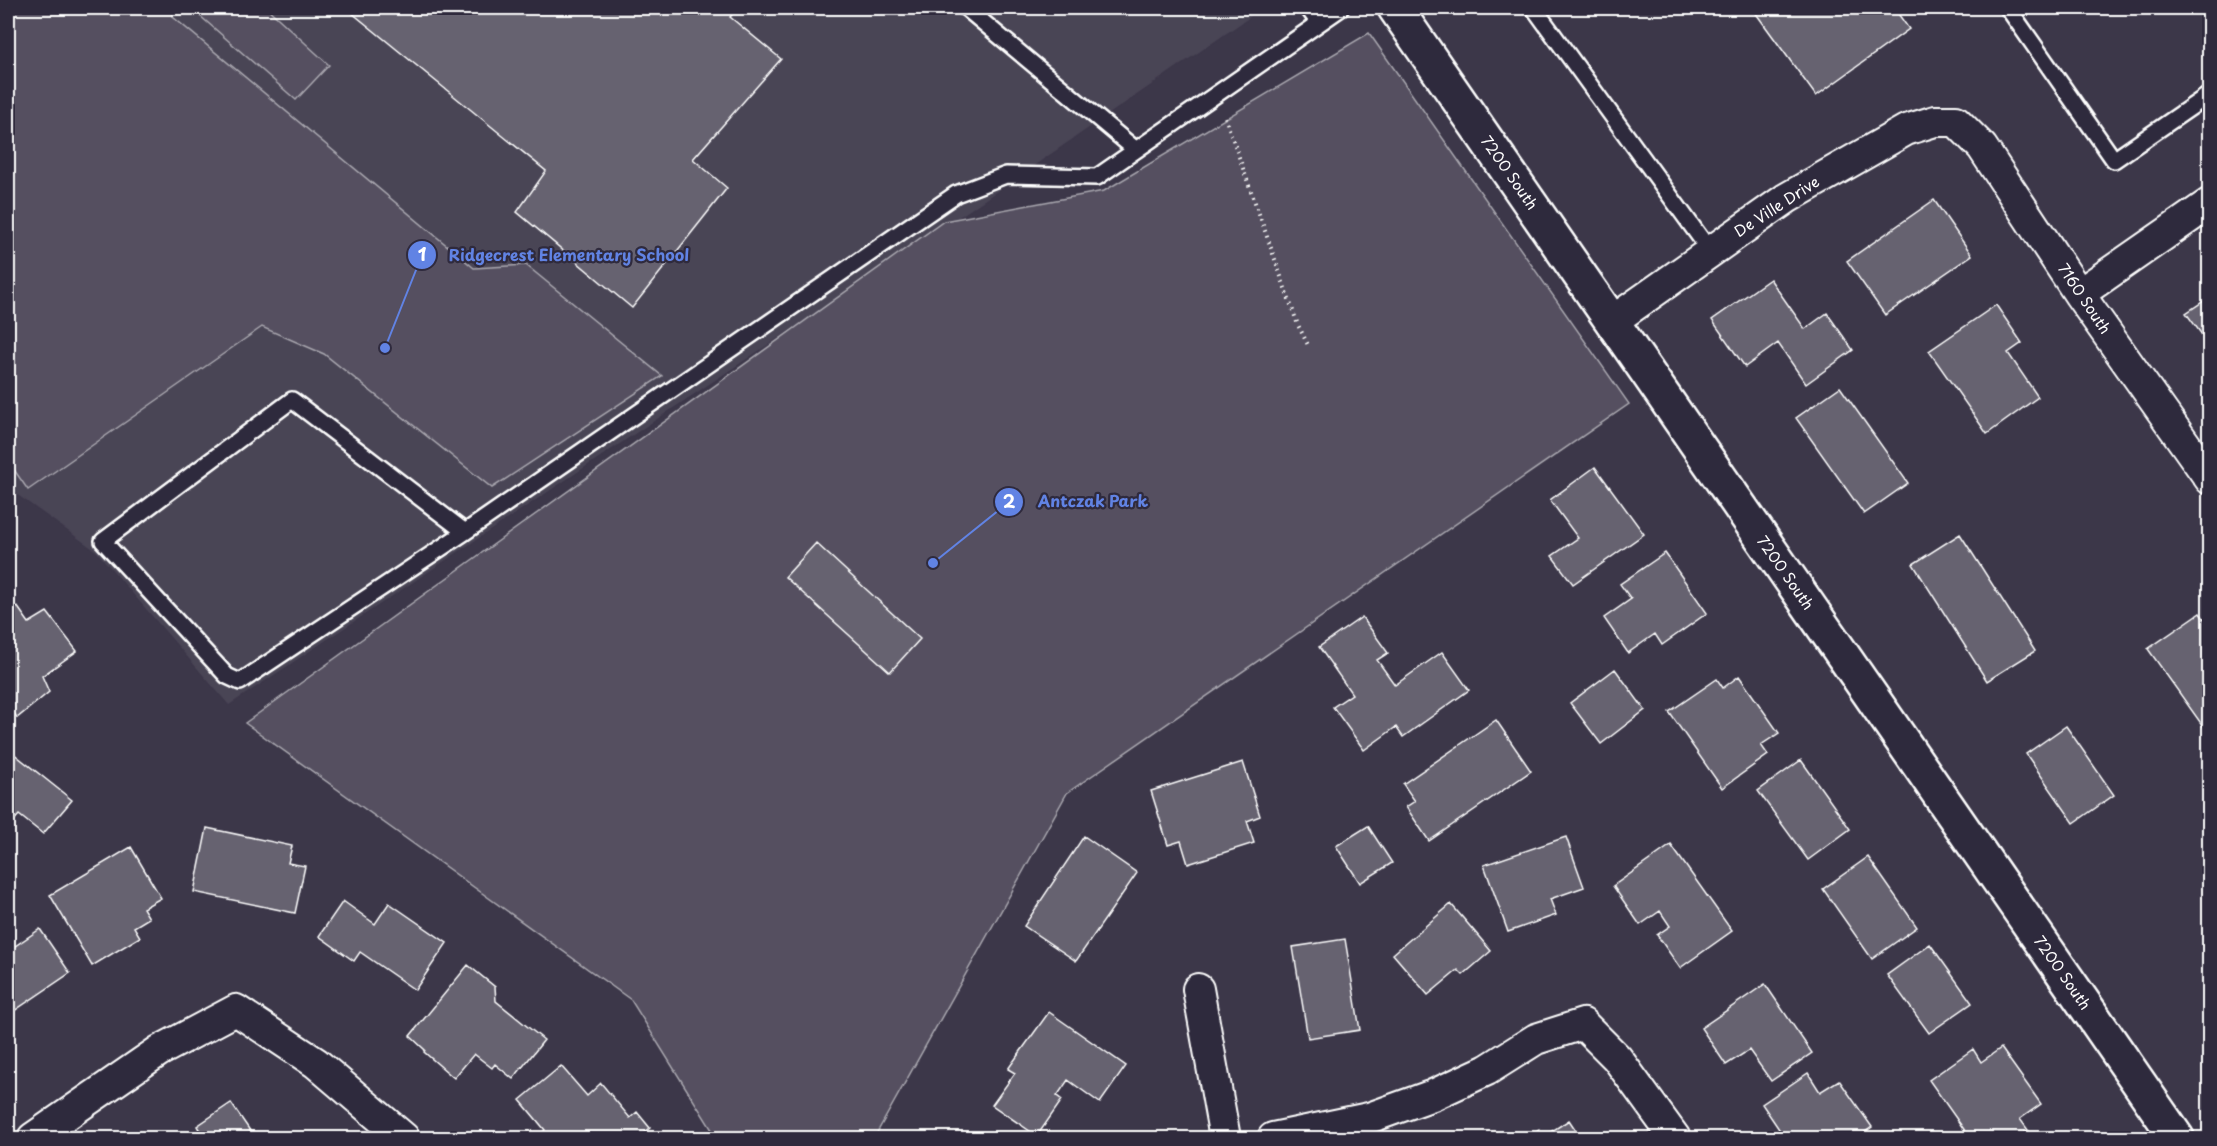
<svg xmlns="http://www.w3.org/2000/svg" width="2217" height="1146" font-family="'Playpen Sans',sans-serif">
<style>
.built{fill:#494455}
.green{fill:#555060;stroke:#aaa8b0;stroke-width:1.5}
.building{fill:#666270;stroke:#fff;stroke-width:1.5}
.lines{fill:none;stroke-linecap:round;stroke-linejoin:round}
.lane-casing{stroke:#fff;stroke-width:20}
.street-casing{stroke:#fff;stroke-width:34}
.secondary-casing{stroke:#fff;stroke-width:38}
.path{stroke:#fff;stroke-width:4;stroke-dasharray:1.5 4.5;stroke-linecap:butt}
.lane{stroke:#2f2a3d;stroke-width:15}
.street{stroke:#2f2a3d;stroke-width:30}
.secondary{stroke:#2f2a3d;stroke-width:33}
.labels{text-anchor:middle;stroke-width:4.5;stroke-linejoin:round;paint-order:stroke}
.street-label{font-size:15px;fill:#fff;stroke:#2f2a3d}
.leader{fill:none;stroke:#6183e4;stroke-width:2}
.callout-dot{fill:#6183e4;stroke:#2f2a3d;stroke-width:2}
.mark-label{font-size:18px;text-anchor:middle;font-weight:bold;fill:#fff}
.callout-label{font-size:16px;text-anchor:middle;font-weight:bold;fill:#6183e4;stroke:#2f2a3d;stroke-width:4.5;stroke-linejoin:round;paint-order:stroke}
</style>
<rect width="100%" height="100%" fill="#3c3749"/>
<filter id="ink" filterUnits="userSpaceOnUse"><feTurbulence type="fractalNoise" baseFrequency=".0167" numOctaves="2"/><feDisplacementMap in="SourceGraphic" scale="12" xChannelSelector="R" yChannelSelector="G"/><feConvolveMatrix kernelMatrix="1 2 1 2 8 2 1 2 1" color-interpolation-filters="sRGB"/></filter>
<g filter="url(#ink)">
<path class="built" d="M8 8H1263L971 209 229 705 96 551 8 488Z"/>
<path class="green" d="M8 8H172L173 17 474 268 526 265 662 376 492 488 324 354 262 327 28 490 8 461Z
M191 8H267L329 65 296 100Z
M1369 33 1629 404 1067 793 874 1138H717L631 1000 245 723 944 221 1104 191Z"/>
<path class="building" d="M346 8H738L730 17 781 59 693 159 727 188 632 308 517 212 546 171Z
M1752 8H1894L1909 29 1816 96Z
M1934 200 1972 255 1885 315 1847 261Z
M1770 279 1805 329 1827 313 1853 350 1806 384 1778 343 1745 367 1712 320Z
M2210 297V342L2208 343 2186 313Z
M1996 305 2022 343 2008 353 2038 397 1987 434 1929 351Z
M1840 387 1908 483 1864 514 1796 418Z
M1595 467 1644 534 1573 584 1552 556 1578 538 1550 500Z
M1960 534 2035 651 1987 681 1913 564Z
M816 543 920 639 890 672 785 577Z
M1665 553 1707 613 1662 645 1655 634 1628 653 1604 618 1631 599 1620 584Z
M17 606 29 623 47 612 77 651 42 676 49 692 17 718 8 702V613Z
M2200 613 2210 627V736L2148 649Z
M1362 617 1388 653 1377 660 1395 685 1442 652 1469 690 1403 737 1396 727 1364 750 1333 707 1352 694 1319 647Z
M1615 669 1645 710 1601 744 1570 703Z
M1739 676 1779 733 1761 745 1768 755 1722 788 1669 712 1717 679 1723 688Z
M1496 720 1531 771 1429 841 1406 807 1415 801 1403 784Z
M2066 726 2114 795 2074 823 2026 754Z
M8 749 72 800 43 834 19 815 8 827Z
M1801 760 1850 829 1808 860 1758 791Z
M1243 762 1260 816 1247 821 1254 843 1188 864 1181 841 1168 845 1151 791Z
M1368 826 1392 863 1360 883 1336 846Z
M207 828 292 846 288 863 305 866 295 913 194 892Z
M1084 836 1137 873 1076 961 1024 926Z
M1566 837 1584 887 1550 899 1556 915 1508 932 1484 865Z
M1671 845 1732 931 1680 968 1657 935 1670 926 1660 911 1640 925 1613 886Z
M131 847 161 898 143 908 149 918 134 927 140 937 92 966 50 895Z
M1868 857 1917 927 1872 959 1823 889Z
M343 901 375 924 389 903 447 943 415 990 360 952 354 961 319 936Z
M1451 904 1491 951 1463 975 1458 970 1428 995 1393 954Z
M40 929 70 973 8 1015V951Z
M1345 939 1360 1030 1308 1038 1293 947Z
M1930 944 1972 1003 1929 1033 1887 975Z
M468 965 495 987 496 1001 544 1040 513 1079 495 1064 492 1068 474 1054 454 1078 424 1052 425 1050 410 1036Z
M1765 984 1812 1053 1771 1081 1749 1050 1726 1065 1701 1028Z
M1049 1012 1126 1066 1100 1103 1068 1080 1057 1096 1062 1100 1037 1136 992 1105 1015 1073 1008 1069Z
M2001 1048 2041 1104 2020 1119 2028 1130 2016 1138H1970L1929 1080 1973 1049 1981 1062Z
M561 1066 587 1096 601 1083 630 1118 637 1112 650 1128 638 1138H537L545 1130 520 1100Z
M1808 1073 1820 1092 1839 1080 1872 1127 1861 1135 1863 1138H1785L1762 1104Z
M231 1103 255 1138H188L200 1131 197 1126Z
M1569 1120 1581 1138H1527L1539 1130 1543 1137Z
M2065 1132 2069 1138H2056Z"/>
<g class="lines">
<g class="lane-casing">
<path id="lane" d="M966 8 1136 150
M1308 8 1319 23
M1534 8 1710 251
M2008 8 2114 160 2210 94
M465 532 292 400 103 541 227 676 240 682 465 532 956 194 1006 175 1097 177 1341 8"/>
</g>
<g class="street-casing">
<path id="street" d="M2079 294 2210 203
M1611 322 1787 198 1906 130 1935 121H1956L1982 147 2079 294 2210 479
M1198 989 1225 1138
M33 1138 159 1051 236 1010 316 1063 404 1138
M1273 1138 1369 1118 1433 1095 1487 1070 1536 1039 1583 1024 1617 1058 1675 1138"/>
</g>
<g class="secondary-casing">
<path id="secondary" d="M1395 8 2177 1138"/>
</g>
<path class="path" d="M1225 117 1298 325 1308 345"/>
<use href="#lane" class="lane"/>
<use href="#street" class="street"/>
<use href="#secondary" class="secondary"/>
</g>
</g>
<g class="labels">
<g class="street-label">
<text transform="translate(1509 173) rotate(55)" y="5">7200 South</text>
<text transform="translate(1777 207) rotate(-33)" y="5">De Ville Drive</text>
<text transform="translate(2084 299) rotate(56)" y="5">7160 South</text>
<text transform="translate(1785 573) rotate(55)" y="5">7200 South</text>
<text transform="translate(2062 973) rotate(55)" y="5">7200 South</text>
</g>
</g>
<path class="leader" d="M385 348L422 255M933 563L1009 502"/>
<g class="callout-dot">
<circle cx="385" cy="348" r="6"/>
<circle cx="933" cy="563" r="6"/>
<circle cx="422" cy="255" r="15"/>
<circle cx="1009" cy="502" r="15"/>
</g>
<g class="mark-label">
<text x="422" y="261">1</text>
<text x="1009" y="508">2</text>
</g>
<g class="callout-label">
<text x="569" y="261">Ridgecrest Elementary School</text>
<text x="1093" y="507">Antczak Park</text>
</g>
<rect width="2217" height="1146" fill="none" stroke="#2f2a3d" stroke-width="30"/>
<rect x="15" y="15" width="2187" height="1116" fill="none" stroke="#fff" stroke-width="2" filter="url(#ink)"/>
</svg>
